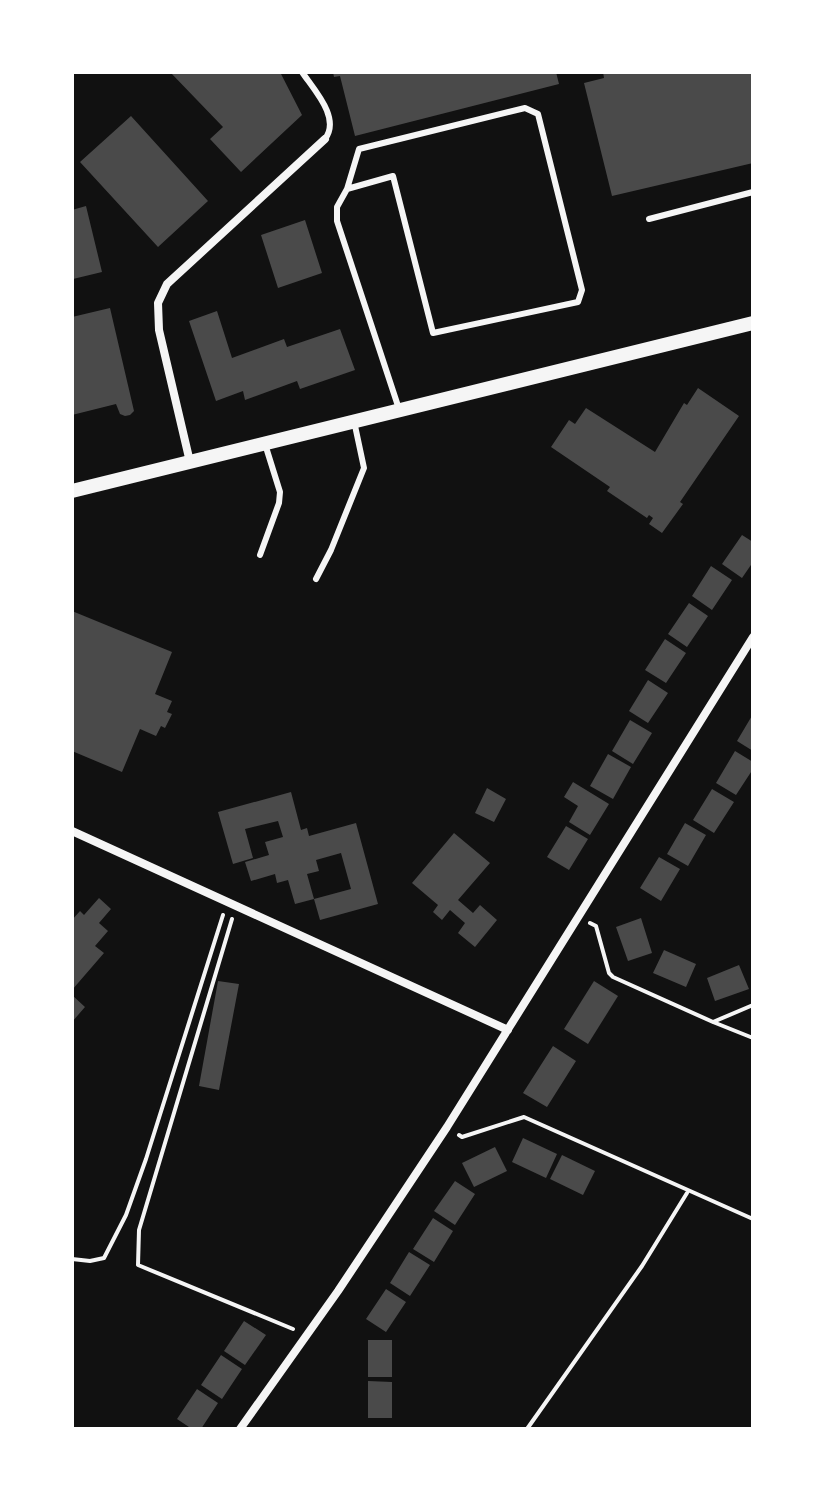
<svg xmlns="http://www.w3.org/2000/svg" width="825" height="1501" font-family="Arial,sans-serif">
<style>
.building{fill:#4a4a4a}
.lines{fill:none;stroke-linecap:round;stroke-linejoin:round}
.path{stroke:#f5f5f5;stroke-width:4}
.service{stroke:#f5f5f5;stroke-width:6}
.minor{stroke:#f5f5f5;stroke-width:8}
.tertiary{stroke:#f5f5f5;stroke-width:14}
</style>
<rect width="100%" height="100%" fill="#111"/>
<path class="building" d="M170 72H280L302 115 241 172 210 139 223 127Z
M333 72H556L559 84 355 136 340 76 334 77Z
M603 72H753V163L612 196 584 83 604 78Z
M131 116 208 201 158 247 80 162Z
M86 206 102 272 73 279 72 210Z
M305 220 322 273 278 288 261 235Z
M110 308 134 411 130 415 125 416 120 414 116 404 72 415V317Z
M217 311 232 358 284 339 287 347 340 329 355 370 300 389 297 381 245 400 243 391 216 401 189 321Z
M698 388 739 416 680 502 683 504 662 533 649 524 653 518 649 515 647 518 607 491 610 487 551 447 569 420 575 424 586 408 655 452 684 403 687 405Z
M742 535 753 542V562L742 578 722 564Z
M711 566 732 580 712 610 692 596Z
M689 603 708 616 687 647 668 634Z
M72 611 172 652 155 694 172 701 167 712 172 714 165 728 161 726 156 736 140 729 122 772 72 751Z
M665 639 686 653 666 683 645 670Z
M648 680 668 693 648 723 629 711Z
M753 714V751L737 741Z
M630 720 652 733 633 764 612 751Z
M735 751 753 762V769L736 795 716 783Z
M608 754 631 767 613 799 590 786Z
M573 782 609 804 590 835 569 822 578 806 564 797Z
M487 788 506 799 494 822 475 813Z
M712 789 734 802 714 833 693 820Z
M291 792 301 830 307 828 309 836 356 823 378 904 320 920 314 899 351 889 341 853 316 860 319 871 307 874 314 899 295 904 288 880 277 883 275 874 251 881 245 862 269 855 265 842 283 837 278 821 245 829 253 858 233 864 218 812Z
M685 823 706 835 688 866 667 854Z
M566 826 588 839 569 870 547 857Z
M454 833 490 863 458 900 473 913 480 905 497 920 475 947 458 933 465 923 450 910 442 920 433 912 438 905 412 883Z
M659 857 680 869 661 901 640 888Z
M99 898 111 909 99 923 108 931 95 946 104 953 72 990V920L80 911 84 915Z
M641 918 652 953 628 961 616 927Z
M664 950 696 964 686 987 653 973Z
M739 965 749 989 715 1001 707 978Z
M218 981 239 984 219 1090 199 1086Z
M594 981 618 996 588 1044 564 1029Z
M72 995 85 1007 72 1022Z
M553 1046 576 1061 547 1107 523 1093Z
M523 1138 557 1154 546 1178 512 1162Z
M495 1147 507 1171 474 1187 462 1163Z
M562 1155 595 1171 583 1195 550 1179Z
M455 1181 475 1194 455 1225 434 1211Z
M433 1218 453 1231 434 1262 413 1249Z
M409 1252 430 1265 410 1296 390 1283Z
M386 1289 406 1302 386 1332 366 1319Z
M244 1321 266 1335 245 1365 224 1351Z
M368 1340H392V1377H368Z
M221 1355 242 1369 222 1399 201 1385Z
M368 1381 392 1382V1418H368Z
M197 1389 218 1403 201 1429H192L177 1419Z"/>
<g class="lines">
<path class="path" d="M232 919 139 1230 138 1265 293 1329
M590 923 596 926 609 973 613 977 713 1022 753 1005
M713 1022 753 1038
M459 1135 462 1137 524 1117 753 1219
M72 1259 90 1261 104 1258 126 1215 146 1159 223 915
M527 1429 642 1266 687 1193"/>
<path class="service" d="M302 72C314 90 341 118 325 139
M347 189 393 176 433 333 578 302 582 290 538 114 525 108 359 149 347 189 337 207V221L399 409
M649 219 753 192
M260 555 279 503 280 492 265 444
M316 579 331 550 364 468 354 421"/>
<path class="minor" d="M190 462 159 330 158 303 167 284 325 139
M72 831 508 1030
M240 1429 338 1291 447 1127 753 637"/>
<path class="tertiary" d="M72 491 753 323"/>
</g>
<rect width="825" height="1501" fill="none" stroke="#ffffff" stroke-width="148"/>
</svg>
